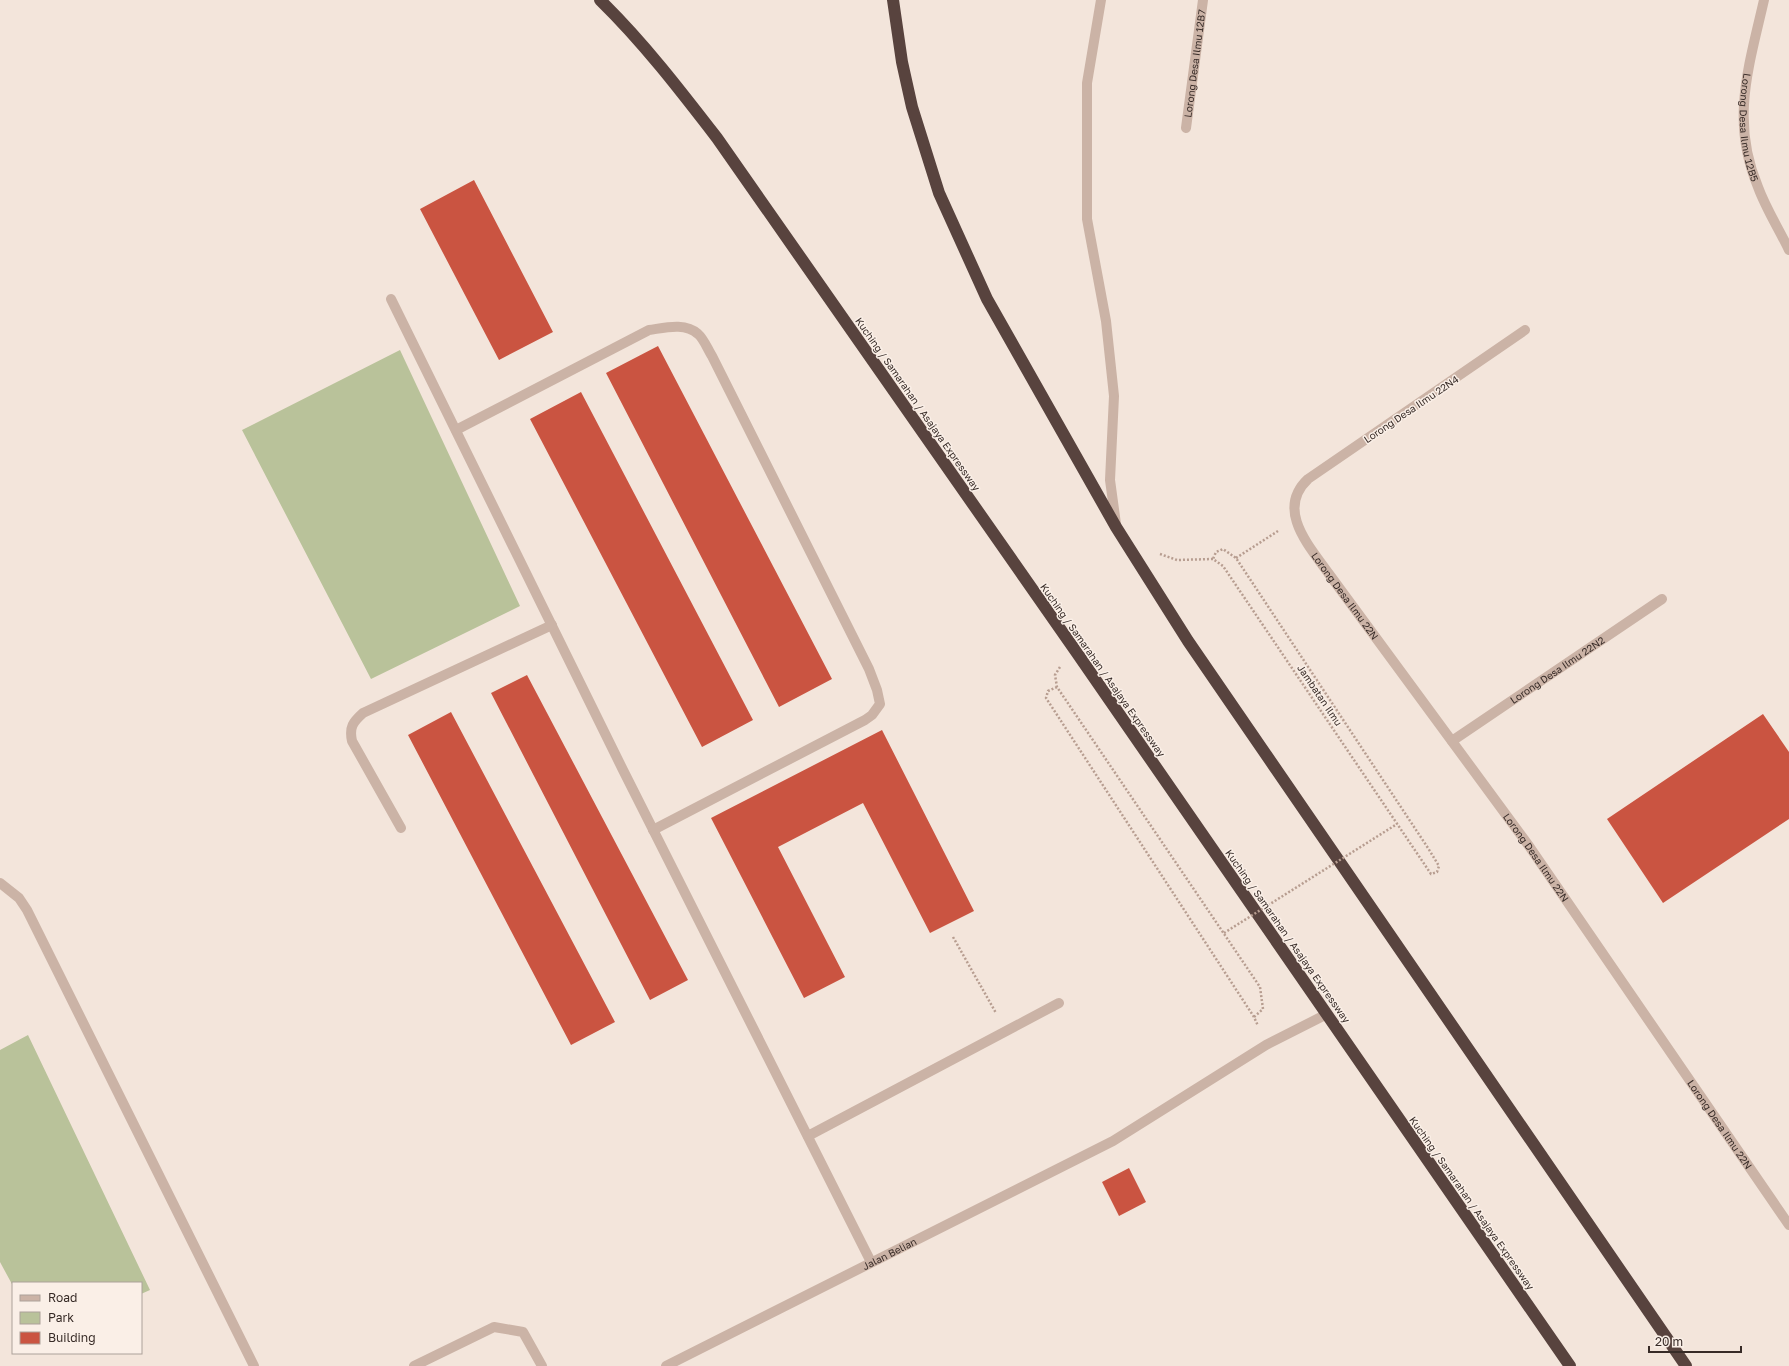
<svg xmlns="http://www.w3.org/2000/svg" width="1789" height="1366" font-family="'Golos Text',sans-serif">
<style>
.park{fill:#b9c29a}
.building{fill:#ca5441}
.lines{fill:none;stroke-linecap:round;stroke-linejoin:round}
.path{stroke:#b79d90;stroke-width:2.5;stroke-dasharray:2 2;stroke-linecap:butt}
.minor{stroke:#cbb3a6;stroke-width:10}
.highway{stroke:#58433e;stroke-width:12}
.path-bridge{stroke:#b79d90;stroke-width:2.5;stroke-dasharray:2 2;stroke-linecap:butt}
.labels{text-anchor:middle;stroke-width:3;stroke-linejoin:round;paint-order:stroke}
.street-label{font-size:10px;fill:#372b27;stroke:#faefe7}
</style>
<rect width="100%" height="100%" fill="#f3e5db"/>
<path class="park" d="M400 350 520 606 371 679 242 430Z
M28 1035 150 1290 141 1294V1283H13V1286L0 1262V1050Z"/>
<path class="building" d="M474 180 553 332 499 360 420 209Z
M658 346 832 679 779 707 606 373Z
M581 392 753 720 702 747 530 419Z
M527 675 688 980 650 1000 491 693Z
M451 712 615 1022 571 1045 408 735Z
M1763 714 1789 752V819L1663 903 1607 819Z
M882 730 974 911 930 933 863 803 778 847 845 977 804 998 711 818Z
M1129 1168 1146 1202 1119 1216 1102 1182Z"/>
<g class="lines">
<path class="path" d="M1160 554 1177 560 1213 559 1223 566 1431 874 1437 872 1439 866 1428 848 1236 558 1223 549 1216 552 1213 559
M1236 558 1278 531
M1060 667 1055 675 1057 687 1260 987 1263 1009 1254 1017
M1057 687 1048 691 1046 698 1254 1017 1258 1026
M953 937 996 1013"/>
<g class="minor">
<path d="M1101 0 1087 83V219L1106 321 1114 396 1110 480 1116 524"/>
<path id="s1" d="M1764 0C1749 66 1730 121 1758 187 1766 209 1779 229 1789 250"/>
<path id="s2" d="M1186 128 1203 0"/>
<path d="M391 299 623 770 871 1262"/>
<path id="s3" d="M1525 330 1308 479C1275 510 1310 547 1329 574L1529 846 1789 1225"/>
<path d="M456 430 649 330C664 328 685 322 698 334 704 339 708 350 712 356L869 669 877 690 880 704 872 715 865 720 653 830"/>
<path id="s4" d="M1452 741 1662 599"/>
<path d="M401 828 352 741C349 727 353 722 363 713L552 625"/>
<path d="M0 883 19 898 27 910 254 1366"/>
<path d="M808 1136 1059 1003"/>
<path d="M414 1366 494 1327 523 1332 542 1366"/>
<path id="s5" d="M666 1366 1113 1141 1266 1045 1327 1014"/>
</g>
<path class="highway" d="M600 0C643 42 680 90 717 138L1077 653 1570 1366
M893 0 902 62 912 107 939 193 987 299 1116 527 1188 641 1686 1366"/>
<path class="path-bridge" d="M1224 933 1397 824"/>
</g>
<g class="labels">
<g class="street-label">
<text dy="4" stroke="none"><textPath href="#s2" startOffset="65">Lorong Desa Ilmu 12B7</textPath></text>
<text dy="4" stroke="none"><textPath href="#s1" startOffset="130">Lorong Desa Ilmu 12B5</textPath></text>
<text transform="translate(918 404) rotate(55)" y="4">Kuching / Samarahan / Asajaya Expressway</text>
<text transform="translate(1411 409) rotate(-34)" y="4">Lorong Desa Ilmu 22N4</text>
<text dy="4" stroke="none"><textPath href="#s3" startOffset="399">Lorong Desa Ilmu 22N</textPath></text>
<text transform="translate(1103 670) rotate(55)" y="4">Kuching / Samarahan / Asajaya Expressway</text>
<text dy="4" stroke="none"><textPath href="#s4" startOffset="127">Lorong Desa Ilmu 22N2</textPath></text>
<text transform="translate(1320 695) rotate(56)" y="4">Jambatan Ilmu</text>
<text dy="4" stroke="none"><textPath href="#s3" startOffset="723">Lorong Desa Ilmu 22N</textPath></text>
<text transform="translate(1288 936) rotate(55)" y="4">Kuching / Samarahan / Asajaya Expressway</text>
<text dy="4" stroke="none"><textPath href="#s3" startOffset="1047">Lorong Desa Ilmu 22N</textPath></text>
<text transform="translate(1472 1203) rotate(55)" y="4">Kuching / Samarahan / Asajaya Expressway</text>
<text dy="4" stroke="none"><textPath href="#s5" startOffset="250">Jalan Belian</textPath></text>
</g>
</g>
<rect x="12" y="1282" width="130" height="72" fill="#faefe7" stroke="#aca19a"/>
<rect x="20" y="1295" width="20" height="6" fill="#cbb3a6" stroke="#aca19a"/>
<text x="48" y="1302" font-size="12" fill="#372b27">Road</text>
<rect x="20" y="1312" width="20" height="12" fill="#b9c29a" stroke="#aca19a"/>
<text x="48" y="1322" font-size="12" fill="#372b27">Park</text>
<rect x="20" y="1332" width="20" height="12" fill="#ca5441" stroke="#aca19a"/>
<text x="48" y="1342" font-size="12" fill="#372b27">Building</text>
<path d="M1649 1346v6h92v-6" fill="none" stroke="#372b27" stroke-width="2"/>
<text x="1655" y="1346" font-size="12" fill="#372b27" stroke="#faefe7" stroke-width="3" paint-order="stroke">20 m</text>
</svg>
